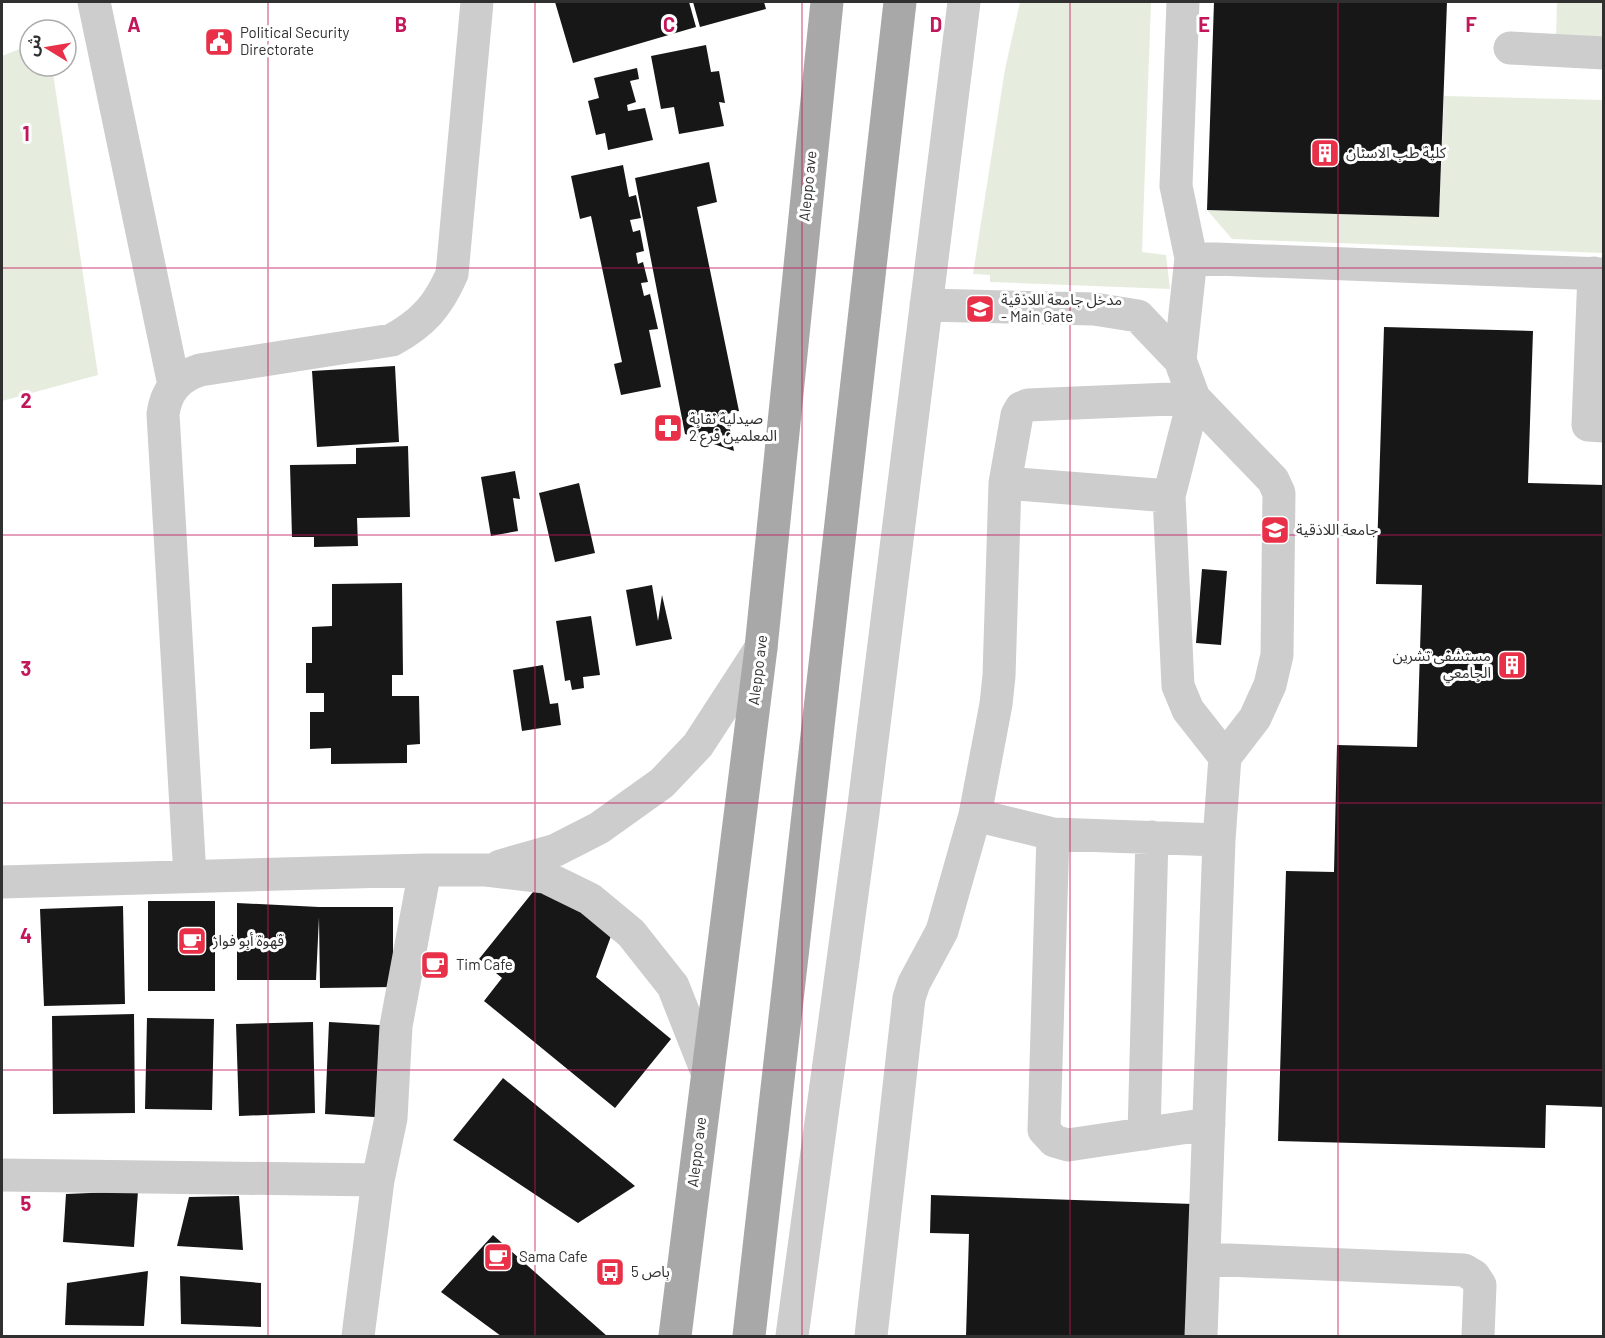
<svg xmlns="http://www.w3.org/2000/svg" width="1605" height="1338" font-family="Barlow,'Noto Sans Arabic',sans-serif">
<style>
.green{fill:#e7edde}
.building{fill:#171717}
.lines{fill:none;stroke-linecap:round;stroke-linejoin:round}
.minor{stroke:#cdcdcd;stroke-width:33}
.major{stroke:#a8a8a8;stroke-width:33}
.grid{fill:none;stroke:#c2185b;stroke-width:1.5;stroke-opacity:0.55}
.labels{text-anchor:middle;stroke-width:6;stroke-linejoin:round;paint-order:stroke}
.poi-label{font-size:15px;fill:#303030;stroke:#fff;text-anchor:start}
.street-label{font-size:15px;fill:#303030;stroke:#fff}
.grid-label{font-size:20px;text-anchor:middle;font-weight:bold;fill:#c2185b;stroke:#fff;stroke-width:6;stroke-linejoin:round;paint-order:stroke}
</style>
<rect width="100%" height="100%" fill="#fff"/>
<path class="green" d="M1020 2H1151L1142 252 1166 255 1170 289 990 282V275L973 274 1005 69Z
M1557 2H1603V41L1556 39Z
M30 45V66H52L98 375 2 401V56Z
M1444 96 1603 100V253L1232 239 1207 210 1439 217Z"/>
<path class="building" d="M555 2H689L696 27 573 63Z
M693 2H764L766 9 700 27Z
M1214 2H1447L1439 217 1207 210Z
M706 45 711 72 719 71 725 103 719 102 724 126 679 134 674 107 661 109 651 56Z
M637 68 639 79 630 81 636 102 627 105 628 111 645 108 653 140 608 150 605 133 596 135 588 101 599 98 594 78Z
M709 162 717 202 697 207 739 411 727 414 734 451 685 434 635 178Z
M623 165 629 197 636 195 641 218 630 220 633 232 640 230 644 251 636 253 638 264 643 262 648 282 641 283 644 296 650 294 658 329 649 330 661 387 621 395 614 364 622 362 591 216 580 219 571 176Z
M1384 327 1533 331 1528 483 1604 485V1107L1546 1105 1545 1148 1278 1141 1286 871 1334 872 1337 745 1417 747 1422 585 1376 584Z
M395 366 399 442 317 447 312 371Z
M408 446 410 517 357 518 358 546 314 547V537H292L290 465 356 464V448Z
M515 471 520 499 513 498 518 531 491 536 481 477Z
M579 483 595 553 555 562 539 493Z
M1202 569 1227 571 1221 645 1196 643Z
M402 583 403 675H392V696H419L420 744 407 745V763L331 764V748L310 749V712H324V693H306V663H312V627L332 626V584Z
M652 585 658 621 662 595 672 639 636 646 626 590Z
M591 616 600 675 583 677 584 688 572 690 570 680 565 681 556 621Z
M543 665 550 704 558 703 561 725 522 731 513 670Z
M545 877 618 917 596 977 671 1039 615 1108 484 1001 502 978 479 959Z
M148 901H215V991H148Z
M237 903 319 907H393V987L320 988 319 917 316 980H237Z
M123 906 125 1004 44 1006 40 909Z
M134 1014 135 1113 53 1114 52 1016Z
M147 1018 214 1019 212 1110 145 1109Z
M313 1022 315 1113 239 1116 236 1024Z
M329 1022 396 1026 391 1118 325 1114Z
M503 1078 635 1186 578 1223 453 1140Z
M138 1191 134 1247 63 1242 66 1194Z
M931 1195 1193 1204 1188 1336H966L969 1234 930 1233Z
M239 1196 243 1250 177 1246 189 1197Z
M493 1235 607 1336H501L441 1292Z
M148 1271 144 1326 65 1325 67 1283Z
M180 1276 261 1283V1327L181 1324Z"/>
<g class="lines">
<path class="minor" d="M94 2 174 385
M1183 2 1176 186 1191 258 1180 360 1194 398 1169 496 1178 686 1188 710 1225 757 1219 840 1201 1336
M1510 48 1604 53
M1191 258 1604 274
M1594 273 1588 425 1604 426
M926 305 1094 309 1138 316 1180 360
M1005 483 1017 415 1021 408 1028 405 1194 398 1273 480 1279 493 1277 655 1270 685 1255 718 1225 757
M1169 496 1005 483 999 676 996 704 975 815 1053 834 1219 840
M1053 834 1044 1130 1054 1141 1068 1145 1209 1124
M500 866 556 850 599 828 662 783 698 745 761 648
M190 876 163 414C166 391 178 377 200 370L392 340C423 323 438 306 452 274L477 2
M2 882 425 870H486L545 877 590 899 631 933 673 986 707 1072
M1144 1134 1152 837
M2 1175 378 1180
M1204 1259 1464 1270 1474 1276 1480 1285 1478 1336
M358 1336 378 1180 391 1118 396 1026 425 870
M792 1336 863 813 964 2
M871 1336 909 998 914 983 942 931 975 815"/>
<path class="major" d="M675 1336 761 648 827 2
M749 1336 900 2"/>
</g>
<path class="grid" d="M268 2V1336M535 2V1336M802 2V1336M1070 2V1336M1338 2V1336M2 268H1604M2 535H1604M2 803H1604M2 1070H1604"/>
<defs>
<g id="civic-square" transform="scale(1.5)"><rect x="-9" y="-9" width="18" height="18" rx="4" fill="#e83148" stroke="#fff"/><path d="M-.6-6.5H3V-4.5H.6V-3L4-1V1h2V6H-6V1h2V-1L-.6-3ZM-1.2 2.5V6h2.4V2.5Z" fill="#fff"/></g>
<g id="building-square" transform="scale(1.5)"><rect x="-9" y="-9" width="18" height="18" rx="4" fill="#e83148" stroke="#fff"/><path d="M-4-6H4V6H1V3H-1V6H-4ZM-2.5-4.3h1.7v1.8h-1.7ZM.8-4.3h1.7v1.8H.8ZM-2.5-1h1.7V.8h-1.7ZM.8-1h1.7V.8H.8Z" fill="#fff"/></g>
<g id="university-square" transform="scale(1.5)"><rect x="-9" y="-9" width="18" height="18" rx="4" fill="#e83148" stroke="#fff"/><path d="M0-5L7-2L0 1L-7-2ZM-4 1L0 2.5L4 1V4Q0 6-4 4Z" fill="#fff"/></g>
<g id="pharmacy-square" transform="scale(1.5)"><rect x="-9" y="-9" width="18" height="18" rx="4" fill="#e83148" stroke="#fff"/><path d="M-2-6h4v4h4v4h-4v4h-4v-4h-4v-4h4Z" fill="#fff"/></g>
<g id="cafe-square" transform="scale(1.5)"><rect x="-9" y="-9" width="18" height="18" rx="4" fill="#e83148" stroke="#fff"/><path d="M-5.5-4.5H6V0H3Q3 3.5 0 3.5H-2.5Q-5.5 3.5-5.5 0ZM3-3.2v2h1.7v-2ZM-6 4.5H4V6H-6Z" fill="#fff"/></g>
<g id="bus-square" transform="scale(1.5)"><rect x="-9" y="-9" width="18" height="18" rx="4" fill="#e83148" stroke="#fff"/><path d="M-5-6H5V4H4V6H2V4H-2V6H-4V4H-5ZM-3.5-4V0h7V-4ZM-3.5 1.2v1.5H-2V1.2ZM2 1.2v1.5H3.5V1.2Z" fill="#fff"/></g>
</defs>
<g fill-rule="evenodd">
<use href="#civic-square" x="219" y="42"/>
<use href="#building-square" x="1325" y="153"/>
<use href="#university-square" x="980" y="309"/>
<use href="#pharmacy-square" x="668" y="428"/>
<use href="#university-square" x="1275" y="530"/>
<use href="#building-square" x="1512" y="665"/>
<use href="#cafe-square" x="192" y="941"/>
<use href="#cafe-square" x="435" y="965"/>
<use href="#cafe-square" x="498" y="1257"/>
<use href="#bus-square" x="610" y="1272"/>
</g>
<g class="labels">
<g class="poi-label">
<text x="240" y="38">Political Security<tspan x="240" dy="17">Directorate</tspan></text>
<text x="1346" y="158">كلية طب الاسنان</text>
<text x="1001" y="305">مدخل جامعة اللاذقية<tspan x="1001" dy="17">- Main Gate</tspan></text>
<text x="689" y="424">صيدلية نقابة<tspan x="689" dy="17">المعلمين فرع 2</tspan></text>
<text x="1296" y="535">جامعة اللاذقية</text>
<text x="1491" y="661" text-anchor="end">مستشفى تشرين<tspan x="1491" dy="17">الجامعي</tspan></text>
<text x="213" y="946">قهوة أبو فواز</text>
<text x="456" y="970">Tim Cafe</text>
<text x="519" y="1262">Sama Cafe</text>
<text x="631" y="1277">باص 5</text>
</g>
<g class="street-label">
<text transform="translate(808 186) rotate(-84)" y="5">Aleppo ave</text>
<text transform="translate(758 670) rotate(-83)" y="5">Aleppo ave</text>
<text transform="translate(697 1152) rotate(-83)" y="5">Aleppo ave</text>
</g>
</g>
<g class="grid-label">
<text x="134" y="32">A</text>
<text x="401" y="32">B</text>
<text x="669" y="32">C</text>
<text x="936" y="32">D</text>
<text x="1204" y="32">E</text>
<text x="1471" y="32">F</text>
<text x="26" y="141">1</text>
<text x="26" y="408">2</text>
<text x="26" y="676">3</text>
<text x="26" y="943">4</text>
<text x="26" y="1211">5</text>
</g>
<rect width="1605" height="1338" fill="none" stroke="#303030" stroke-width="6"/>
<g transform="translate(48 48) rotate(281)"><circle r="28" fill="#ffffff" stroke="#acacac" stroke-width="1.5"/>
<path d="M0-4.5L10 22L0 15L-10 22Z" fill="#e83148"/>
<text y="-9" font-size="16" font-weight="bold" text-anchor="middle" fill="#303030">ش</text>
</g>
</svg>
